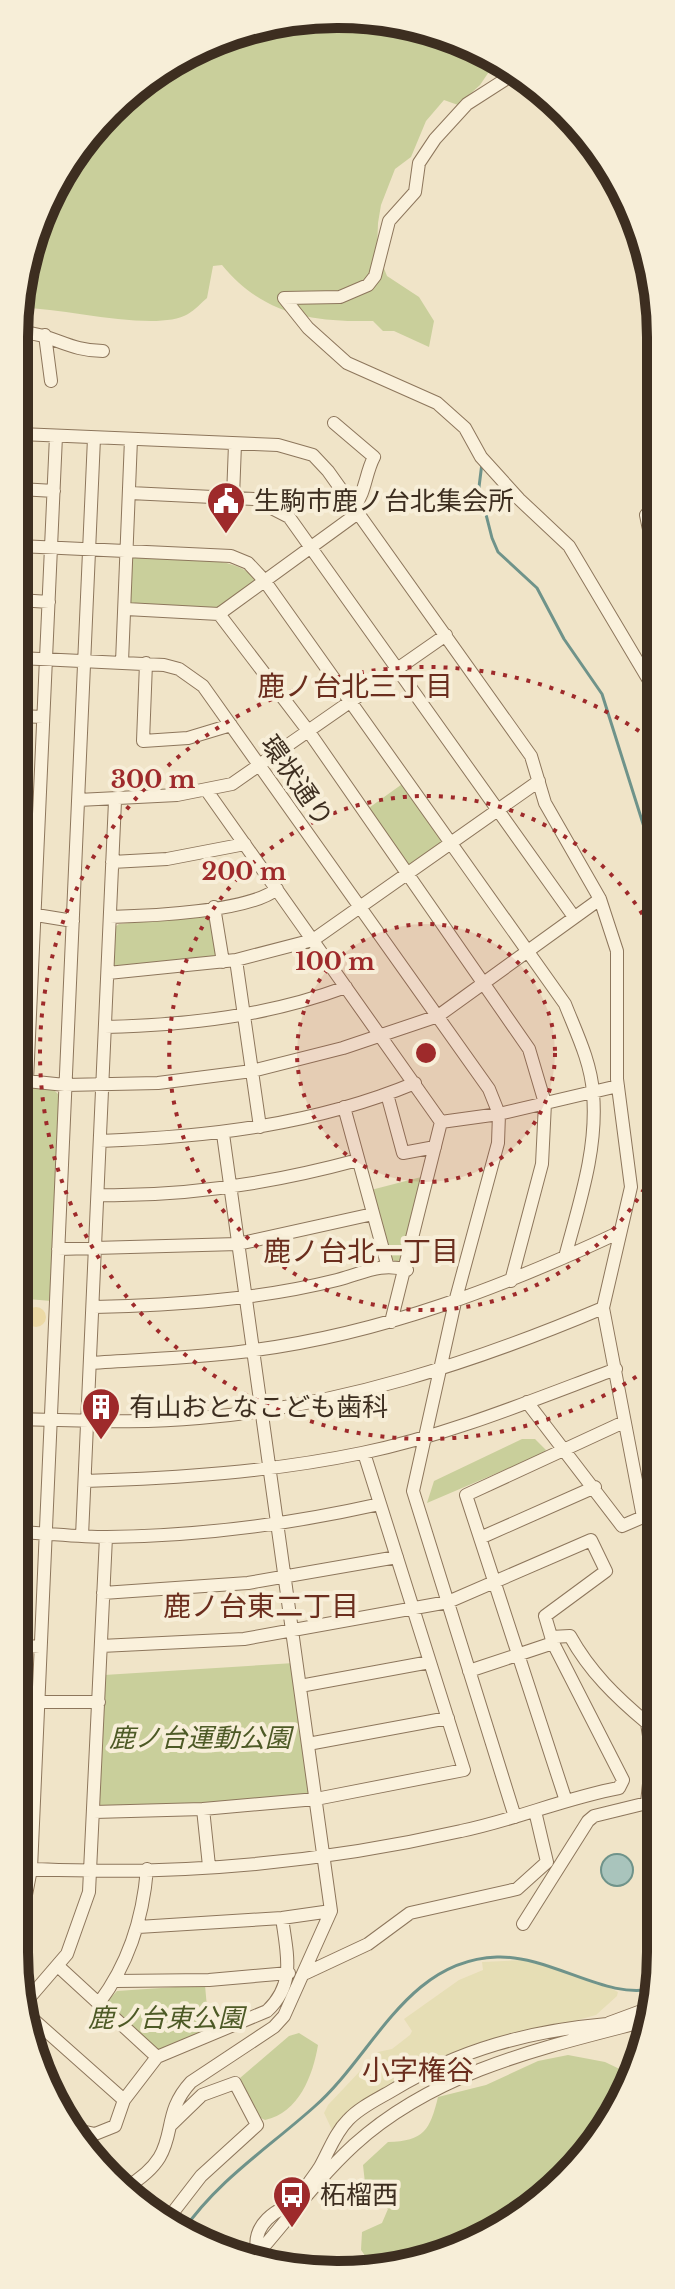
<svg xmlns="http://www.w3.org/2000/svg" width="675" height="2289" font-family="'Libre Baskerville','Noto Sans JP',serif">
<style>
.farmland{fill:#e6deb5}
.green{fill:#c9cf9b}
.sand{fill:#ecd9a5}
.water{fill:#a9c4bc;stroke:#6f938a;stroke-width:2}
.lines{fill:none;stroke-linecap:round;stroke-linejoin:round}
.stream{stroke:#6f938a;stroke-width:3}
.minor-casing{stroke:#8d765c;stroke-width:14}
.minor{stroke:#faf1dc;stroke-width:12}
.ring{fill:none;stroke:#9e2a2b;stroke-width:4;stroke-dasharray:4 8}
.labels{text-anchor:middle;stroke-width:8;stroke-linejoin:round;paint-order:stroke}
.poi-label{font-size:26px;fill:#3d2e20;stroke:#f7eed8;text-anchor:start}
.street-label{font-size:26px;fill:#3d2e20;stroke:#f7eed8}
.park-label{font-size:26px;font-style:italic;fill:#4d5a26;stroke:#f7eed8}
.neighbourhood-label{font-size:28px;fill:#6b2e1e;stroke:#f7eed8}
.rim{fill:none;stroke:#3d2e20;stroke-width:10}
.centre{fill:#9e2a2b;stroke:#f7eed8;stroke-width:4}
.ring-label{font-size:24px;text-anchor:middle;font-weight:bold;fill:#9e2a2b;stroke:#f7eed8;stroke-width:8;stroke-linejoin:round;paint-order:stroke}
</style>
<rect width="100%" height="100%" fill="#f0e4c8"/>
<path class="farmland" d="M523 1960 557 1968 610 1988 618 1992 617 1996 596 2015 464 2051 333 2132 324 2113 328 2105 378 2052 392 2049 410 2035 412 2031 404 2019 459 1980 483 1970 482 1962Z"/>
<path class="green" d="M275 20H401L499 57 480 85 458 105 444 100 426 121 411 157 395 169 381 205 378 223 377 251 387 276 419 297 434 321 429 347 394 331H383L373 321C313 322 263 315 222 265L213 266 207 298C201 303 195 310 188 314 156 333 62 307 20 308V274L69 157 158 68Z
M132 558C162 559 241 552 256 581L216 612 129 606Z
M405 782 447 841 408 869 366 810Z
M211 915 219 958 113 967 115 927 119 924Z
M17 1086 53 1089 60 1096 51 1301 16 1298Z
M425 1176 407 1257 396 1262 389 1257 371 1190Z
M522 1439H535L546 1450 544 1453 427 1503 434 1481Z
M294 1663 311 1790 305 1796 205 1807 104 1809 99 1804 104 1675Z
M205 1985 209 2030 159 2054 106 2002 117 1991Z
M299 2033 318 2045C313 2075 299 2113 265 2120L259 2117 240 2078 289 2036Z
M568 2055 605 2062 630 2074 607 2131 534 2208 422 2264 373 2267 361 2250 362 2232 382 2223 388 2209 366 2192 363 2165 388 2142C424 2141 430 2130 438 2097L486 2085 538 2061Z"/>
<path class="sand" d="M26 1317a10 10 0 1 1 20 0a10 10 0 1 1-20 0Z"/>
<path class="water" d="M601 1870a16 16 0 1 1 32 0a16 16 0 1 1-32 0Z"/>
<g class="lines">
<path class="stream" d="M482 463 479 487 492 538 498 552 537 588 564 639 602 694 657 868
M182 2232C219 2179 267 2149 314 2107 373 2056 406 1960 497 1957 551 1955 609 2002 655 1988"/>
<g class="minor-casing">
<path id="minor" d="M284 298 308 328 347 363 437 403 465 428 481 457 519 499 569 546 657 694
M284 298 340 297 368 285 375 276 389 221 415 192 419 163 435 139 467 104 517 72
M20 332C54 334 68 351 103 351
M45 335 51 381
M334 423 374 457C365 474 366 492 354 507
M20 434 278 445 313 455 328 471 531 756 545 803 600 899 617 951V1079L631 1187 603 1308 643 1517 622 1526 527 1402
M20 489 54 491
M130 493 254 499 289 517 574 917
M233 497 235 444
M19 546 231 556 248 563 264 580 565 1004C576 1032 591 1062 593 1093 598 1149 579 1204 565 1257
M658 572 646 515 658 501
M19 600 49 602
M126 609 219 614 309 732 529 1049 545 1103 542 1164 511 1281
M219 614 358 513
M19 658 164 665 179 669 203 686 489 1089 499 1114 498 1143 455 1302 413 1491 515 1817
M122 662 131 439
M146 663 143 741 188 738 231 725
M19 716 43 717
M207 791 441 1122 391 1322
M78 800 177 795 232 784 446 635
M112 862 167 859 245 844
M214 907 223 962
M18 912 73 921
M110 917C149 916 248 912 277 889
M236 960 260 1127
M108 973 236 960 313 940 539 781
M105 1027C188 1025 268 1016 346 987
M17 1080 65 1085 158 1083 252 1071 343 1048 438 1016 600 899
M27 1081 56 436
M387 1094 403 1153 435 1147
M344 1107 387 1264
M441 1122 499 1114 618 1086
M100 1141C208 1137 314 1125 415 1083
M98 1195C187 1197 273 1183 358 1160
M58 1249 238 1244 373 1214
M94 1307C175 1305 257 1300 337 1280 364 1273 381 1262 407 1270
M90 1363C145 1359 201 1358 255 1350 383 1333 503 1287 620 1232
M16 1419C77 1420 138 1424 199 1418 338 1407 475 1362 603 1308
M85 1481C179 1478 270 1472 362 1453 449 1435 533 1400 616 1369
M16 1532C46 1533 77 1537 107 1537 199 1536 291 1524 380 1504
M82 1536 115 801
M480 1538 595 1487
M103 1593 248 1583 397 1557
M15 1645 40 1647
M469 1671 553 1643
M300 1686 430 1662
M38 1702H99
M308 1744 448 1718
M566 1801 466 1495 624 1422
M203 1809 209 1866
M94 1812 203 1809 316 1799 464 1770 364 1453
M14 1868C163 1877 316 1864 461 1831 515 1820 565 1798 619 1788L623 1780 553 1643 545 1616 606 1571 591 1540 448 1602 244 1639 101 1646
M14 1923 25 1900 31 1869 94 438
M523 1924 588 1821 594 1816 647 1803 652 1755 647 1723C616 1697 590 1672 570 1636L551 1637
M138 1927 282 1918 331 1911
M59 1967 157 2057
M306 1973 368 1944 410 1913 517 1889 547 1862 535 1811
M116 1981 209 1980 289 1973
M99 2003C129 1963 143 1919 147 1869
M24 2004 67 1954 89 1892 106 1537
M26 2013 124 2100
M609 2023 655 2006
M72 2129 95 2134 115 2126 124 2100 157 2057 267 2011C296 1984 287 1954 282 1918
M125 2188C188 2151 154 2122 191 2082L274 2027 284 2016 331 1911 223 1134
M167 2220 201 2176 257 2125 235 2083 202 2095 171 2125
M258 2254C250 2226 276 2206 301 2204 302 2188 312 2180 320 2167 329 2151 335 2133 348 2120 360 2107 378 2099 393 2090 461 2049 529 2031 607 2024
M253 2259C286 2222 317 2179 354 2145 438 2069 547 2047 653 2019"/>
</g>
<use href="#minor" class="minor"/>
</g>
<circle cx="426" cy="1053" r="129" fill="#9e2a2b" fill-opacity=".12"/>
<g class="ring">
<circle cx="426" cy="1053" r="129"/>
<path d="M656 1168A257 257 0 1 1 656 938"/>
<path d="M656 1363A386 386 0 1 1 656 743"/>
</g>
<defs>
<g id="civic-pin" transform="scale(2)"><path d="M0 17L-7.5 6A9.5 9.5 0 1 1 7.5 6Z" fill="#9e2a2b" stroke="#f7eed8"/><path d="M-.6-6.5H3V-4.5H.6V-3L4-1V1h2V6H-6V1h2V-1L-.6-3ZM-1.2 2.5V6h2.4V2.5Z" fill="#fff"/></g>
<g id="building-pin" transform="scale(2)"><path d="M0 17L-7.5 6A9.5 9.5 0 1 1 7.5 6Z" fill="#9e2a2b" stroke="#f7eed8"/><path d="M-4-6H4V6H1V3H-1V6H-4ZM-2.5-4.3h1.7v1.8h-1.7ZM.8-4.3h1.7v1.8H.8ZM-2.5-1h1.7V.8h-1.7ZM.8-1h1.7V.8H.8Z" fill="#fff"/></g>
<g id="bus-pin" transform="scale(2)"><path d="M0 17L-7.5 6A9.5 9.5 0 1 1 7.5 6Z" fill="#9e2a2b" stroke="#f7eed8"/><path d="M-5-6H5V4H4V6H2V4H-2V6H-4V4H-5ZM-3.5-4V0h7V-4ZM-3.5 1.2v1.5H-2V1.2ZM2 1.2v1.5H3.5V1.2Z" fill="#fff"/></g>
</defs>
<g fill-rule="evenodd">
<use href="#civic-pin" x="226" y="501"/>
<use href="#building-pin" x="101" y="1407"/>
<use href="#bus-pin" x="292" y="2195"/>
</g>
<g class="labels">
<g class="poi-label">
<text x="254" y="510">生駒市鹿ノ台北集会所</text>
<text x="129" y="1416">有山おとなこども歯科</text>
<text x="320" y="2204">柘榴西</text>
</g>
<g class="street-label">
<text transform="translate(297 781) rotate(55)" y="9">環状通り</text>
</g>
<g class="park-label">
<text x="200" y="1747">鹿ノ台運動公園</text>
<text x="166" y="2027">鹿ノ台東公園</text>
</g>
<g class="neighbourhood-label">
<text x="355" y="696">鹿ノ台北三丁目</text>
<text x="361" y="1261">鹿ノ台北一丁目</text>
<text x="261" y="1616">鹿ノ台東二丁目</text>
<text x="418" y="2080">小字権谷</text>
</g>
</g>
<path d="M0 0H675V2289H0ZM337 28H338A309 309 0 0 1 647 337V1952A309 309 0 0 1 338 2261H337A309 309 0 0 1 28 1952V337A309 309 0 0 1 337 28Z" fill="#f7eed8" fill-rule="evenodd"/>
<path class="rim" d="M337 28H338A309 309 0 0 1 647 337V1952A309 309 0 0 1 338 2261H337A309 309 0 0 1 28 1952V337A309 309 0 0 1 337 28Z"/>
<circle cx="426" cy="1053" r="12" class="centre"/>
<g class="ring-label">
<text x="153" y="788">300 m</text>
<text x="244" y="880">200 m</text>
<text x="335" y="970">100 m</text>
</g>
</svg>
